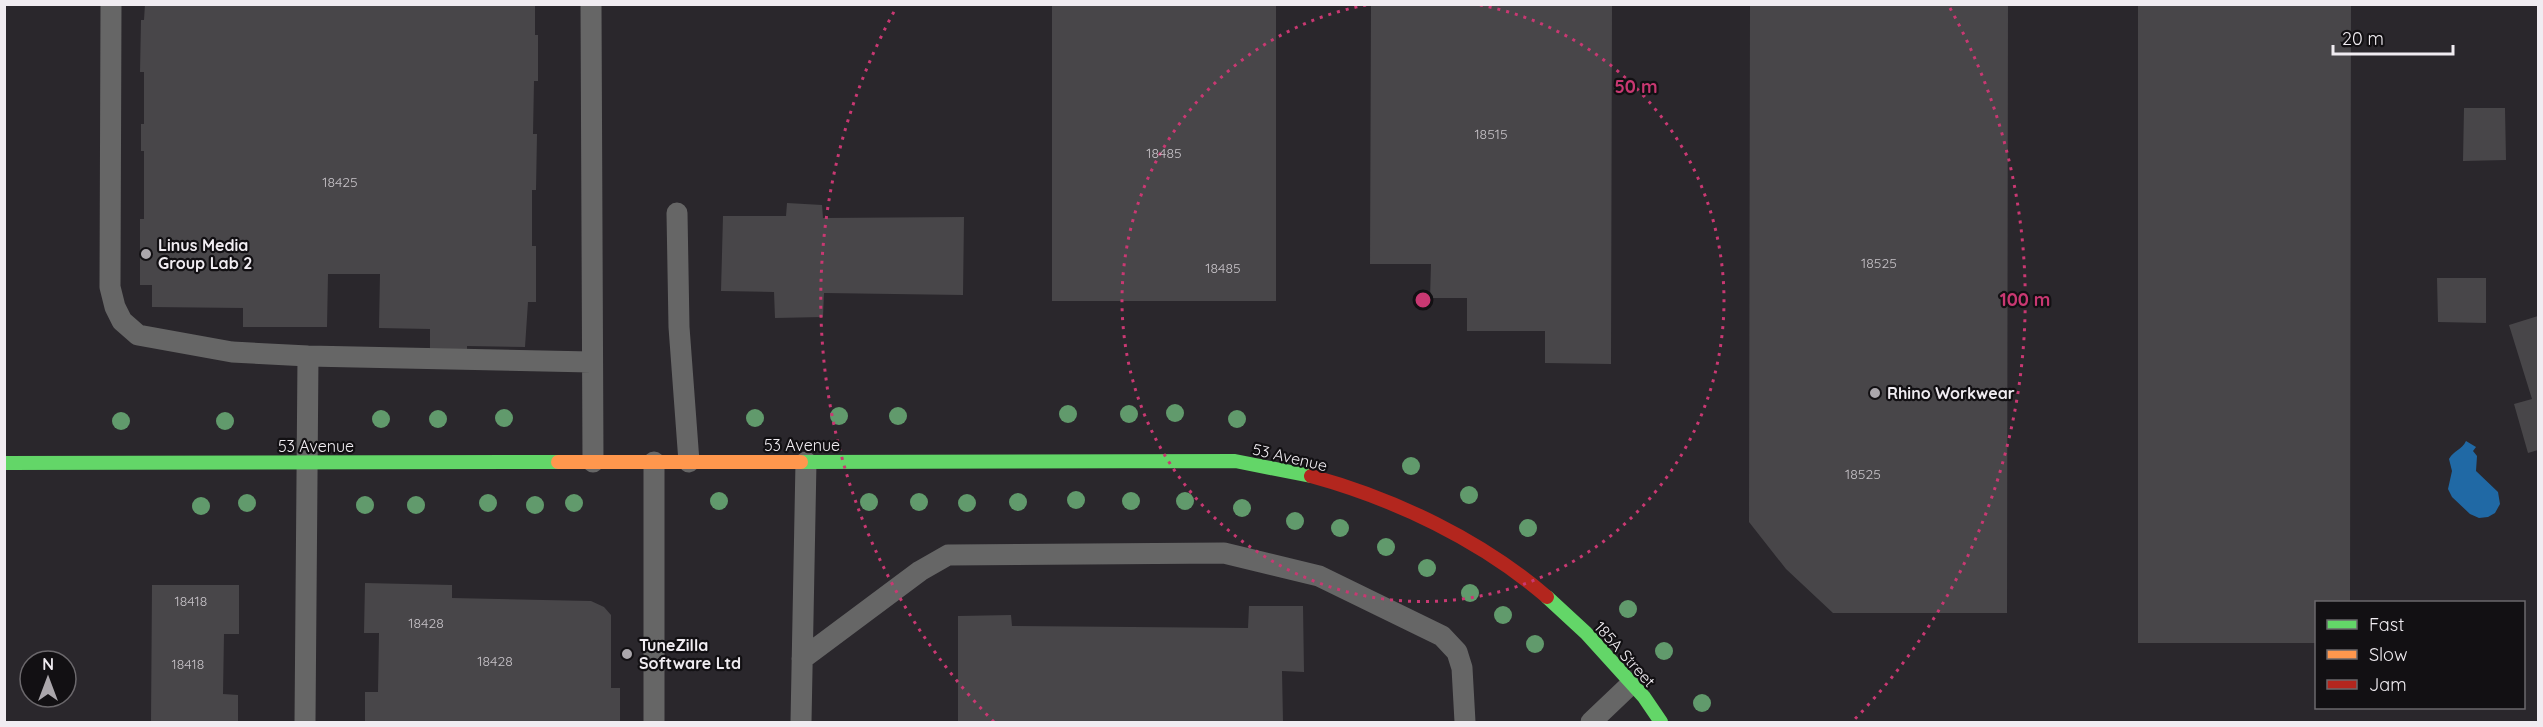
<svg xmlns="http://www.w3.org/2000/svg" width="2543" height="727" font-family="Quicksand,sans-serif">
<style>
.water{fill:#2069a5}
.building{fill:#484649}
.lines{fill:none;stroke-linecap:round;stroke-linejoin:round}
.lane{stroke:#666;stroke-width:21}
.fast{stroke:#63d668;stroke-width:14}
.slow{stroke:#ff974d;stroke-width:14}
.jam{stroke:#b3261e;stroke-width:14}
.tree{fill:#619a6c}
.ring{fill:none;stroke:#c93872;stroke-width:3;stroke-dasharray:3 6}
.poi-dot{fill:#aba7ac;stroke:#121013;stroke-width:2}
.labels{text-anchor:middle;stroke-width:4.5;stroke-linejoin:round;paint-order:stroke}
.number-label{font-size:14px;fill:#c6c2c7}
.poi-label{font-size:16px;font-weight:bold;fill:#f0ecf1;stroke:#121013;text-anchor:start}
.street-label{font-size:16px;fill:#f0ecf1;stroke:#121013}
.centre{fill:#c93872;stroke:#121013;stroke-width:3}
.ring-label{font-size:18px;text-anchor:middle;font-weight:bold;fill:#c93872;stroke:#121013;stroke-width:4.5;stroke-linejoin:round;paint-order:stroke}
</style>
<rect width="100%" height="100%" fill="#2a272c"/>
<path class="water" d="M2466 441 2476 447 2473 451 2477 456 2476 471 2498 492 2500 504 2495 513 2488 517 2479 518 2470 514 2452 497 2448 489 2452 471 2449 459C2454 450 2462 450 2466 441Z"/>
<path class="building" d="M145 4H535V35H538V81H534L533 134H537L536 190H532V246H536V302H528L525 347 467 346V351L430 350V329L379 328 380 274H328L327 327H243V308L152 307V285H140V219H144V151H141V124H144V72H140L141 20H144Z
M1052 4H1276V301H1052Z
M1371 4H1612L1611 364 1545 363V331H1467V298H1430L1431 264H1370Z
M1750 4H2008L2007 613H1833L1786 569 1749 522Z
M2138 4H2351L2350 602H2316V643H2138Z
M2464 108H2505L2506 160 2463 161Z
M787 203 822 205 823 218 964 217 963 295 824 293 823 317 775 318 774 292 721 291 723 216H786Z
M2437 278H2486V323L2438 322Z
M2538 316V450L2528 453 2514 404 2532 399 2509 325Z
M365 583 452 585V598L591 601 604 607 611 615V688H620V722H365V692H378L379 633H364Z
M152 585H239V634H224L223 694 238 695V722H151Z
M1249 606H1303L1304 672 1282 671 1283 722H958V616L1011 615 1012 626 1248 628Z"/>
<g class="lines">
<path class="lane" d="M111 4 110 287 115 307 122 321 138 335 232 352 308 356 591 362
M591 4 593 462
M677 213 679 327 689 462
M802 659 920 571 948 555 1224 553 1319 576 1442 636 1457 652 1462 668 1465 722
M305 722 308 356
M654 722V462
M801 722 806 462
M1591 722 1631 684"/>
<path class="fast" d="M801 462 1235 461 1311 476
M4 463 558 462
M1547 597 1586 633 1644 697 1661 722"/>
<path class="slow" d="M558 462H801"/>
<path class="jam" d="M1311 476C1395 499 1481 540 1547 597"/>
</g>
<g class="tree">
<circle cx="1175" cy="413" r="9"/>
<circle cx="1068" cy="414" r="9"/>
<circle cx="1129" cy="414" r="9"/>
<circle cx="839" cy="416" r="9"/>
<circle cx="898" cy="416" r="9"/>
<circle cx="504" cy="418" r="9"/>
<circle cx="755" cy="418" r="9"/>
<circle cx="381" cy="419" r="9"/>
<circle cx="438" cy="419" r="9"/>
<circle cx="1237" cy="419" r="9"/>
<circle cx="121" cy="421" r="9"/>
<circle cx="225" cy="421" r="9"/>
<circle cx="1411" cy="466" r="9"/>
<circle cx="1469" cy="495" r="9"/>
<circle cx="1076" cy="500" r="9"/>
<circle cx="719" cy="501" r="9"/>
<circle cx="1131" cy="501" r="9"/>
<circle cx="1185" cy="501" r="9"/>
<circle cx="869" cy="502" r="9"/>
<circle cx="919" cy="502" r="9"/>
<circle cx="1018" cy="502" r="9"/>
<circle cx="247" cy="503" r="9"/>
<circle cx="488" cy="503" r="9"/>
<circle cx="574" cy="503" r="9"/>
<circle cx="967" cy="503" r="9"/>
<circle cx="365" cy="505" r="9"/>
<circle cx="416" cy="505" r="9"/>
<circle cx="535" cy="505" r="9"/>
<circle cx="201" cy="506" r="9"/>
<circle cx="1242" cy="508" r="9"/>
<circle cx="1295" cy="521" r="9"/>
<circle cx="1340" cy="528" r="9"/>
<circle cx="1528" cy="528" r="9"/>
<circle cx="1386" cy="547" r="9"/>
<circle cx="1427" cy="568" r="9"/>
<circle cx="1470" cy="593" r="9"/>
<circle cx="1628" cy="609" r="9"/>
<circle cx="1503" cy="615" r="9"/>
<circle cx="1535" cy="644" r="9"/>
<circle cx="1664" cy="651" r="9"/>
<circle cx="1702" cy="703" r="9"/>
</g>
<g class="ring">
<path d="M1480 5A301 301 0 1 1 1366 5"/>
<path d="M994 722A602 602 0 0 1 896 8M1950 8A602 602 0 0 1 1852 722"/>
</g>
<g class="poi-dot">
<circle cx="146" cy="254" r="6"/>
<circle cx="1875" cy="393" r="6"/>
<circle cx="627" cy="654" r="6"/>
</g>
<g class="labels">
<g class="number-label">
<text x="1491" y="139">18515</text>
<text x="1164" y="158">18485</text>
<text x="340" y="187">18425</text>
<text x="1879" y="268">18525</text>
<text x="1223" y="273">18485</text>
<text x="1863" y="479">18525</text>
<text x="191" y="606">18418</text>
<text x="426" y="628">18428</text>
<text x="495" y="666">18428</text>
<text x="188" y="669">18418</text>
</g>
<g class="poi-label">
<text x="158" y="251">Linus Media<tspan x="158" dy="18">Group Lab 2</tspan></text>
<text x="1887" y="399">Rhino Workwear</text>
<text x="639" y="651">TuneZilla<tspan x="639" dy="18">Software Ltd</tspan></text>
</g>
<g class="street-label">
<text x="802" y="451">53 Avenue</text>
<text x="316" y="452">53 Avenue</text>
<text transform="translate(1290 457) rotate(13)" y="6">53 Avenue</text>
<text transform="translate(1625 654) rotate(48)" y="6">185A Street</text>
</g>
</g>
<circle cx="1423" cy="300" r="9" class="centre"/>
<g class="ring-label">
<text x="1636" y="93">50 m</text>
<text x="2025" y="306">100 m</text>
</g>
<rect width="2543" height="727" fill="none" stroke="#f0ecf1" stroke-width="12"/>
<rect x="2315" y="601" width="210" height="108" fill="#121013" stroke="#6b686c" stroke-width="1.5"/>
<rect x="2327" y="620" width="30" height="9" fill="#63d668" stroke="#6b686c" stroke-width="1.5"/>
<text x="2369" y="631" font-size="18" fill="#f0ecf1">Fast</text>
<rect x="2327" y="650" width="30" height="9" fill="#ff974d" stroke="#6b686c" stroke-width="1.5"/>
<text x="2369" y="661" font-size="18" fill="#f0ecf1">Slow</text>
<rect x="2327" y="680" width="30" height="9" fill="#b3261e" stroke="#6b686c" stroke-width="1.5"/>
<text x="2369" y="691" font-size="18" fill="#f0ecf1">Jam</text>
<g transform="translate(48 679)"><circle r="28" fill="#121013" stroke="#6b686c" stroke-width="1.5"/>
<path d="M0-4.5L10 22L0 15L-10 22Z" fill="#aba7ac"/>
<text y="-9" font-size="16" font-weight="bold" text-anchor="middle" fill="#f0ecf1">N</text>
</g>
<path d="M2333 45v9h120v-9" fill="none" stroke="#f0ecf1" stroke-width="3"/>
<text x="2342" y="45" font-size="18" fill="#f0ecf1" stroke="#121013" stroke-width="4.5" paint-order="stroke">20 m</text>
</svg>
